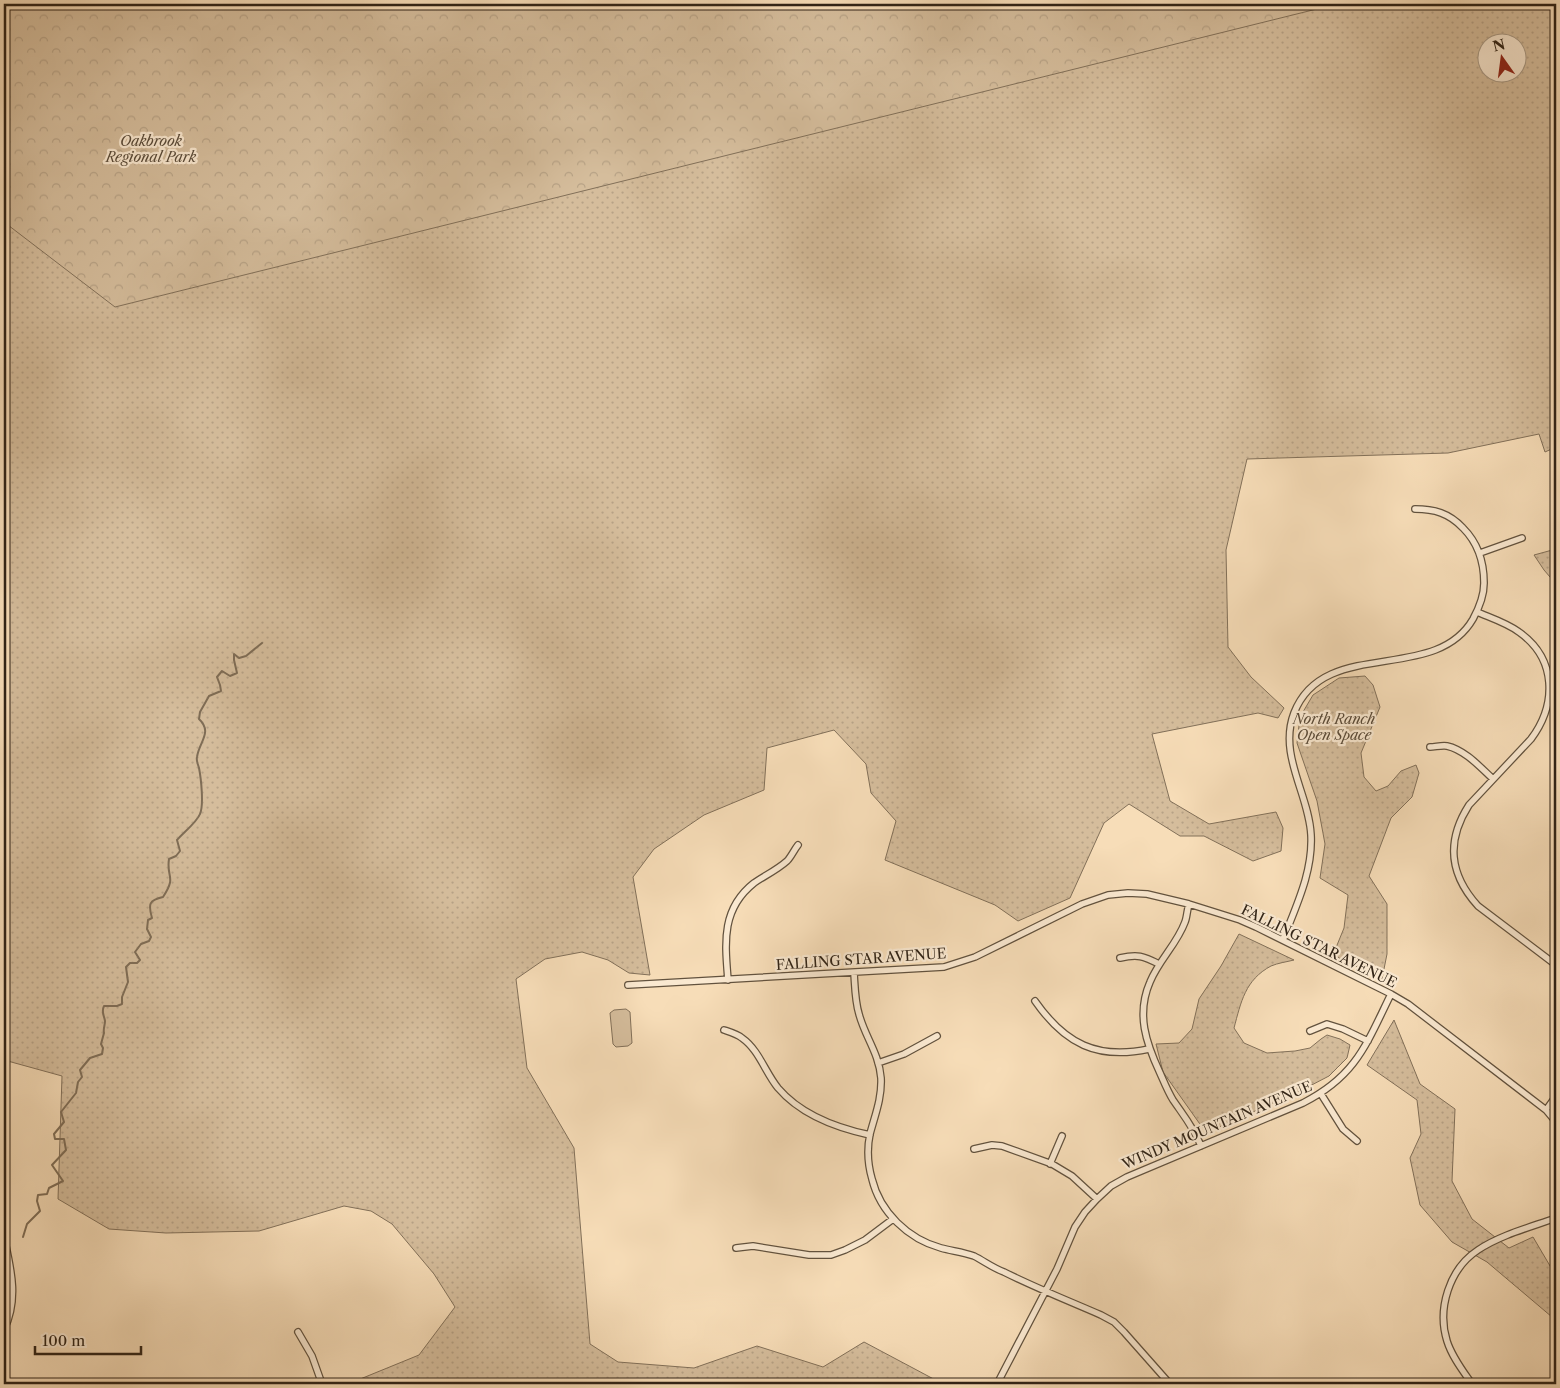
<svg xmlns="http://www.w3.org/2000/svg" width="1560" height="1388" font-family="'Libre Caslon Text',serif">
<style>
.grass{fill:url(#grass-dots);stroke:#827059;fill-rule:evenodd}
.forest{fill:url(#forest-crowns);stroke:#827059}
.garden{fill:#d5bd9c;stroke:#827059}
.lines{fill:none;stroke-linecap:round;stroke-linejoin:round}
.stream{stroke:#7f6d56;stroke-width:2}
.street-casing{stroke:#62523e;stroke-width:8}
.street{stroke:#fae9d1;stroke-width:5.5}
.labels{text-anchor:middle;stroke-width:4.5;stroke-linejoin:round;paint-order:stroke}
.park-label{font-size:14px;font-style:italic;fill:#594a38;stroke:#fae9d1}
.street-label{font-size:14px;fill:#302316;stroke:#fae9d1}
</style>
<defs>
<pattern id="grass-dots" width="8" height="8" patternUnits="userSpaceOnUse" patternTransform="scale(1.25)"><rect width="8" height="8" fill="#d5bd9c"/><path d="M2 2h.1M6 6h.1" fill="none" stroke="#b7a286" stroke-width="1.8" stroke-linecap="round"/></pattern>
<pattern id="forest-crowns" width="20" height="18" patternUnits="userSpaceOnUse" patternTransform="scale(1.25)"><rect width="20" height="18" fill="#d5bd9c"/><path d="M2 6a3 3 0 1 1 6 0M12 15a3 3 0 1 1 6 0" fill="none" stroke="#b7a286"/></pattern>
</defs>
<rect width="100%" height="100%" fill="#f7ddb8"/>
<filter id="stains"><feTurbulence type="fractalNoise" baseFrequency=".004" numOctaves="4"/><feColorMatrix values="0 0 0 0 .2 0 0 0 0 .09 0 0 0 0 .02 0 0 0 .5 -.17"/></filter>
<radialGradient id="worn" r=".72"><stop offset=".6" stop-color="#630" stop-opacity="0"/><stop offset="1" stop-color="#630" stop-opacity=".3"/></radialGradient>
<path class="grass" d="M4 4H1556V447L1545 452 1539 434 1448 453 1247 459 1226 550 1228 647 1251 677 1284 708 1278 718 1258 713 1152 734 1170 801 1209 824 1276 812 1283 828 1281 851 1253 861 1204 836H1180L1129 804 1104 823 1070 898 1018 921 995 905 885 860 896 821 871 793 866 764 834 730 767 748 764 790 704 815 654 849 633 877 650 975 629 973 608 960 582 952 545 959 516 979 527 1068 574 1148 590 1344 618 1362 694 1368 757 1346 823 1367 864 1342 943 1384H348L419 1355 455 1307 434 1274 392 1224 371 1211 344 1206 259 1231 166 1233 109 1229 58 1199 62 1076 4 1060ZM1488 42H1518V72H1488Z
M1556 549V584L1544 570 1534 555Z
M1365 676 1373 685 1380 707 1361 753 1364 777 1376 791 1388 786 1401 771 1416 765 1419 773 1412 797 1391 818 1369 876 1387 904V954L1382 979 1333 955 1344 928 1348 895 1320 878 1325 844 1317 801 1297 743 1300 717 1313 695 1339 678Z
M1239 934 1294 960C1286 962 1278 963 1271 966 1245 980 1241 1002 1234 1028L1244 1043 1267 1053 1295 1051 1310 1048 1321 1039 1327 1035 1340 1039 1350 1045 1347 1058 1329 1076 1302 1090 1208 1132 1202 1127 1163 1072 1156 1044 1179 1043 1192 1029 1199 999 1221 966Z
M1394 1020 1420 1084 1455 1109 1452 1181 1472 1219 1509 1248 1533 1237 1556 1276V1342L1552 1317 1487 1262 1452 1242 1420 1205 1410 1158 1421 1134 1417 1100 1367 1065Z"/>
<path class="forest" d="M4 4H1337L115 307 4 222Z"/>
<path class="garden" d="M626 1009 630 1012 632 1043 628 1046 616 1047 613 1044 610 1013 614 1010Z"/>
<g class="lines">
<path class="stream" d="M23 1237 27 1224 40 1211 37 1201 38 1195 47 1194 49 1188 63 1181 52 1165 66 1150 64 1139H55L54 1134 64 1122 61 1112 76 1093 78 1082 82 1077 80 1070 90 1058 102 1054 103 1048 101 1044 104 1033C103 1028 105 1026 105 1021 104 1015 101 1012 104 1006H117L122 1004V997L128 982 126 967 130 963H137L140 960 135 952 141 944 149 941 151 937 147 929 148 920 152 918C148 904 149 900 163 897 177 876 166 878 169 859L176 856 180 851 177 840C183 833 197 822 200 814 204 805 201 778 199 768 198 764 196 761 197 757 199 742 213 732 199 719L200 712 209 696 221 691 220 685 217 677 222 671 230 676 237 673 234 660V654L239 658 246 656 262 643"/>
<g class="street-casing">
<path id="street" d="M1480 553 1522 538
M1477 612C1491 618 1507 623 1519 632 1557 659 1557 704 1531 739L1469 805C1446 841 1449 874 1478 906L1556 965
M1430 747C1435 747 1442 745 1447 746 1465 750 1480 767 1493 779
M1189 904C1187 910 1187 917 1185 922 1177 944 1159 960 1150 982 1136 1014 1146 1043 1160 1073 1164 1082 1168 1092 1173 1100 1184 1116 1194 1128 1201 1146
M1283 940C1296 906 1313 872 1311 835 1309 794 1278 755 1294 713 1324 636 1435 685 1473 619 1479 608 1484 595 1484 583 1484 562 1478 543 1463 528 1449 513 1434 509 1415 509
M1120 958C1138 954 1143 956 1159 964
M854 973C855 987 855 1001 859 1014 865 1037 879 1053 881 1078 882 1098 875 1115 870 1134 867 1148 868 1165 872 1179 880 1212 908 1239 941 1248 952 1251 963 1252 974 1256 984 1261 993 1268 1004 1272 1036 1288 1069 1301 1101 1315L1114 1322 1124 1332 1170 1384
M728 980C725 943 721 909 754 883 764 876 777 870 787 861 791 857 794 850 798 845
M628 985 944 967 975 957 1082 904 1108 895 1128 893 1147 894 1189 904 1240 920 1256 927 1391 994 1408 1004 1546 1110 1556 1122
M1035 1001C1065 1044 1097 1060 1149 1049
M724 1030C730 1032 737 1034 742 1038 759 1050 765 1072 778 1088 801 1115 837 1128 870 1135
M1310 1031 1327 1024 1343 1029 1368 1041
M878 1063 904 1054 937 1036
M1321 1094 1343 1129 1357 1141
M1546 1110 1556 1096
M974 1149 992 1145 1002 1146 1052 1164 1072 1176 1097 1199
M1050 1164 1062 1136
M4 1237C11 1269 19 1299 4 1330
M736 1248 753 1246 809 1255H831L845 1250 865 1240 893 1219
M298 1332 312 1356 322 1384
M997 1384 1057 1269 1075 1227 1085 1212 1097 1199 1111 1186 1127 1177 1303 1103C1356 1076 1366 1045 1391 994
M1472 1384C1463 1371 1452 1357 1447 1341 1437 1309 1449 1269 1478 1250 1500 1235 1531 1227 1556 1218"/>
</g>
<use href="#street" class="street"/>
</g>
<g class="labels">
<g class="park-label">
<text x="151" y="146">Oakbrook<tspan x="151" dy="16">Regional Park</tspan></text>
<text x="1334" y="724">North Ranch<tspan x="1334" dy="16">Open Space</tspan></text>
</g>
<g class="street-label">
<text transform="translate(1319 946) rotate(26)" y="5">FALLING STAR AVENUE</text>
<text transform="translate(861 959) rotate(-4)" y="5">FALLING STAR AVENUE</text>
<text transform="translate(1217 1125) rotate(-23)" y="5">WINDY MOUNTAIN AVENUE</text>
</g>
</g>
<rect width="1560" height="1388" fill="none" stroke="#f7ddb8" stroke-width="20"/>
<rect x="5" y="5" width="1550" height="1378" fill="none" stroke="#302316" stroke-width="2.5"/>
<rect x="10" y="10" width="1540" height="1368" fill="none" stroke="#302316"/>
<g transform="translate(1502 58) rotate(346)"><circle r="24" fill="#fae9d1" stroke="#a99a86"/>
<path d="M0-4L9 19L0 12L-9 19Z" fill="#8f2418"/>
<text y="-8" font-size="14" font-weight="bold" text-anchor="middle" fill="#302316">N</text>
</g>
<path d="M35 1346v8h106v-8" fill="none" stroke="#302316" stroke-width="2.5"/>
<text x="42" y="1346" font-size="15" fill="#302316" stroke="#fae9d1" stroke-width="4" paint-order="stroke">100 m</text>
<rect width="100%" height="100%" filter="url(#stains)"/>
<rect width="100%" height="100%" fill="url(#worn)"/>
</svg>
